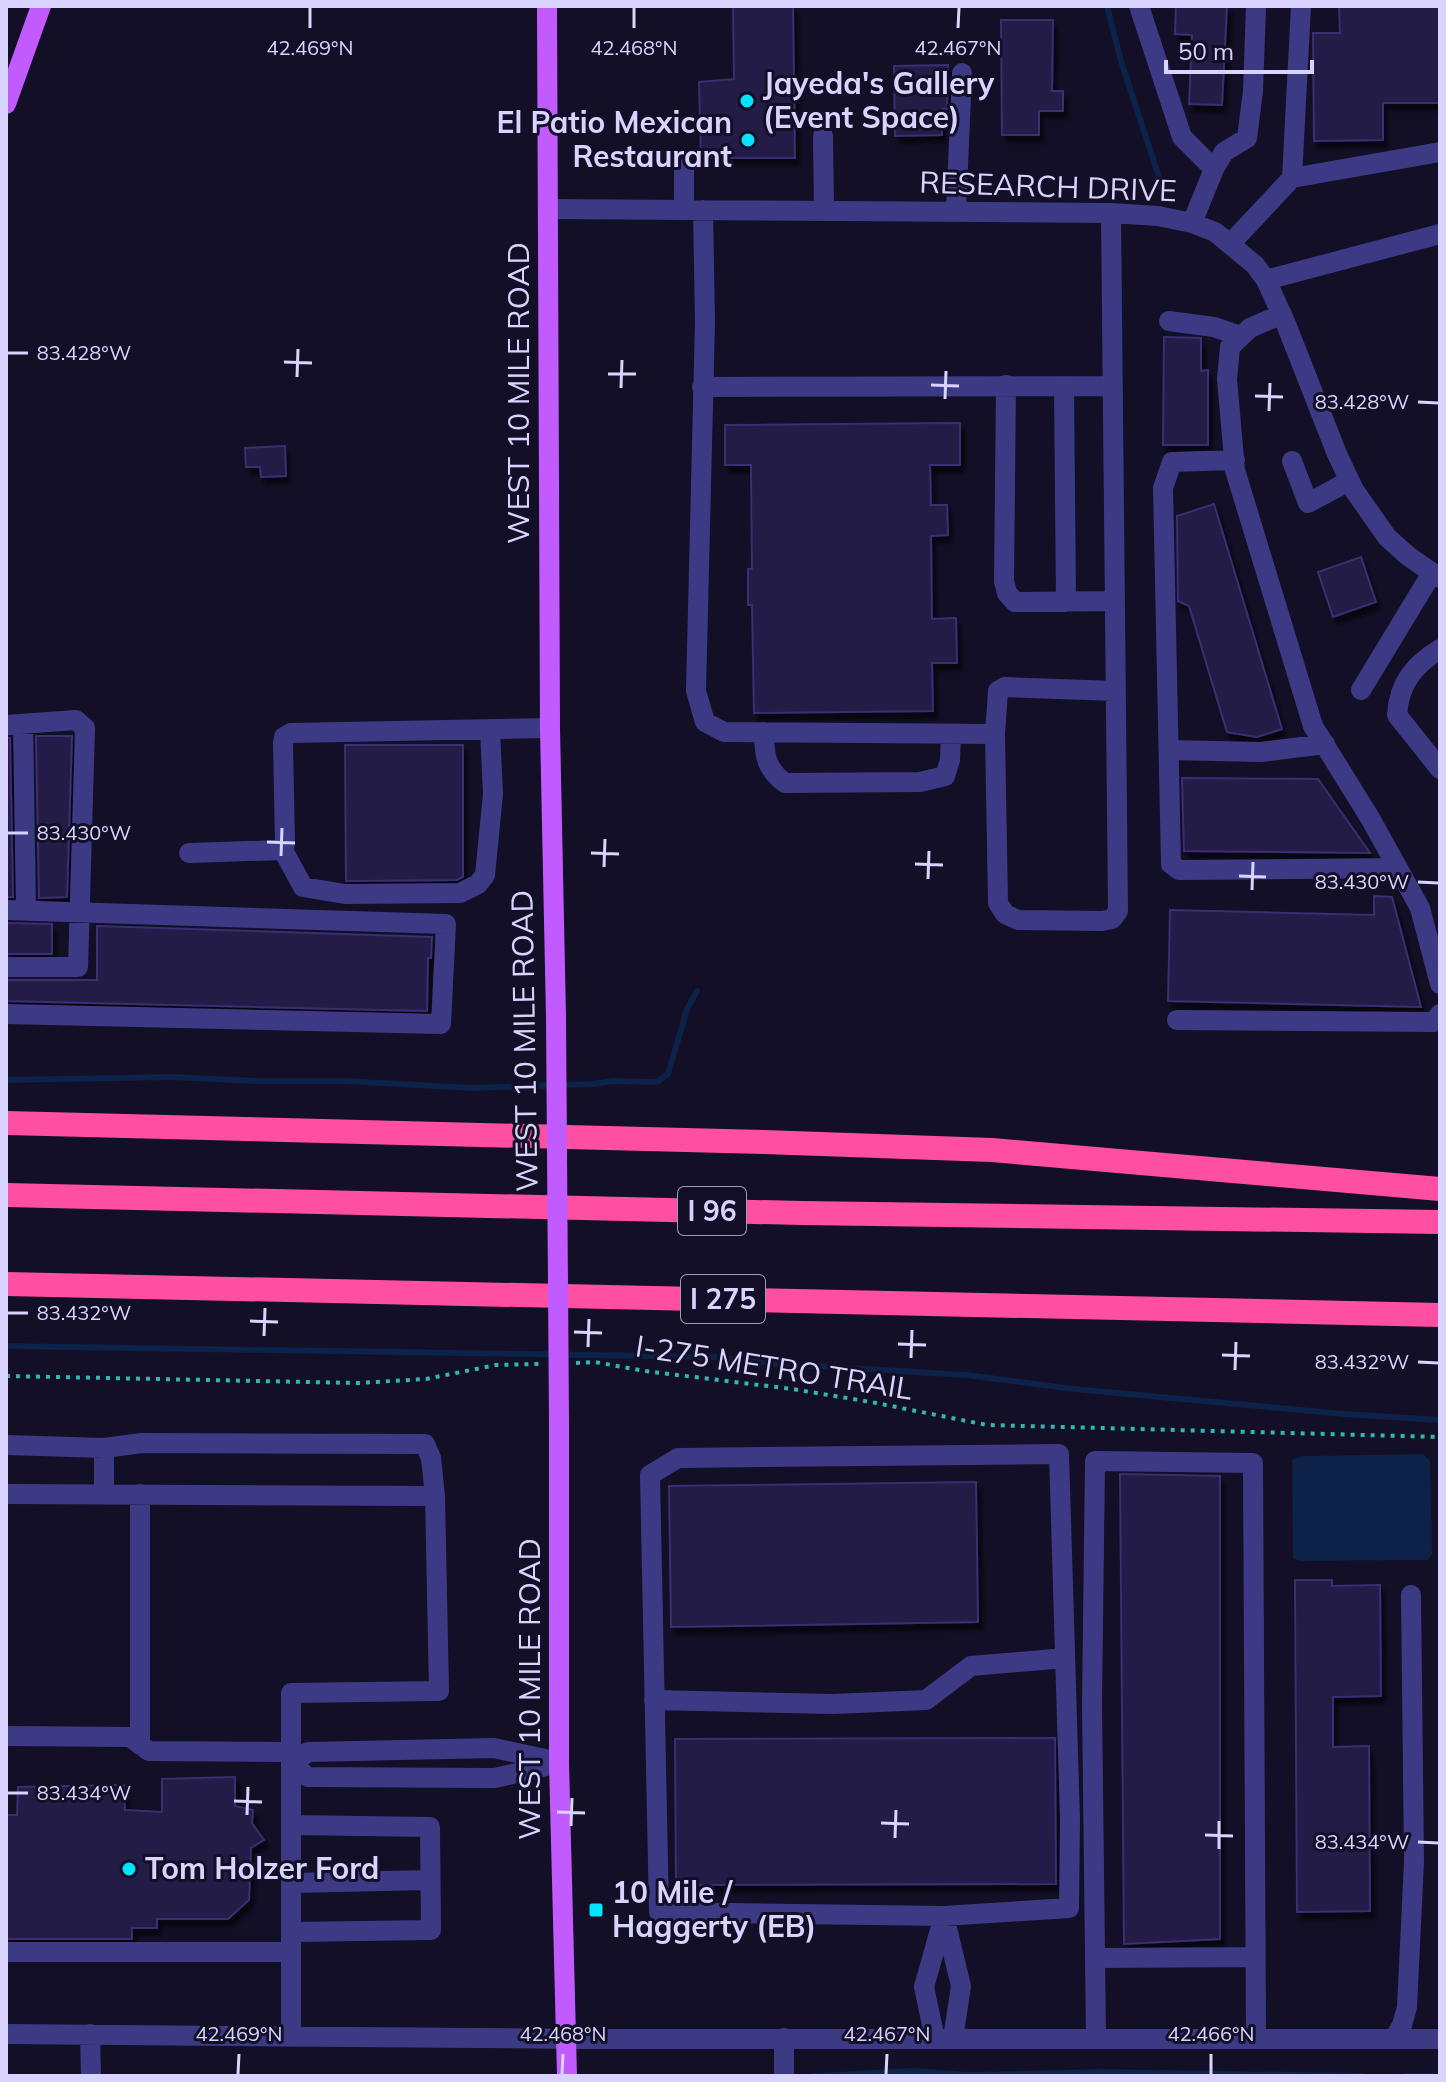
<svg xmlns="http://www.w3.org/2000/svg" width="1446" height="2082" font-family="Mulish,sans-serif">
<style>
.water{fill:#0c2248}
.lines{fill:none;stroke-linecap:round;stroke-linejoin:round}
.stream{stroke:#0c2248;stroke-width:6}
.building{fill:#241b47;stroke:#3b2d73;stroke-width:2;filter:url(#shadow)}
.path{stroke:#2fb8b0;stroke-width:4;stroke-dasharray:4 6;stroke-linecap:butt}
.minor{stroke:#3d3a85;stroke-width:20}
.major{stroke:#c25bff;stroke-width:20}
.highway{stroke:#ff4fa3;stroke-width:24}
.major-bridge{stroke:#c25bff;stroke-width:20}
.ticks{fill:none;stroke:#d9d4ff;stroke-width:3}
.poi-dot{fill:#00e5ff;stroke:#130f26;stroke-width:3}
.labels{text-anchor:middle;stroke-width:6;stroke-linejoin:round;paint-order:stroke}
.shield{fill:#130f26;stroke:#9e99be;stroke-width:2}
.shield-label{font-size:28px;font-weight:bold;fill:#d9d4ff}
.poi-label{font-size:30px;font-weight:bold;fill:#d9d4ff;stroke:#130f26;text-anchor:start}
.street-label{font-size:30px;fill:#d9d4ff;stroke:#130f26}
.ticks-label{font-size:20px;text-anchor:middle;fill:#d9d4ff;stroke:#130f26;stroke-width:6;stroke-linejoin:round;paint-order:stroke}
</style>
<defs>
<filter id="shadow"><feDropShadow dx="4" dy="7" stdDeviation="2" flood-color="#0009"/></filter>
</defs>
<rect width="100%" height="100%" fill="#130f26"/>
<path class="water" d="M1423 1454 1430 1461 1432 1554 1428 1560 1300 1561 1293 1558 1292 1460 1303 1456Z"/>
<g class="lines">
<path class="stream" d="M1107 6 1121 61 1159 177
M6 1080 173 1077 258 1081H344L472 1088 594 1084 613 1081 657 1082 668 1074 687 1009 697 991
M6 1346 713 1357 780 1364 967 1375 1074 1389 1344 1414 1440 1420
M814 2076 912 2071 971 2075 1099 2072 1362 2076
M1405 2076H1434"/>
</g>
<path class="building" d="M733 6H793L795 158H701L699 82 734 79Z
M1176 6H1227L1222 105 1189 104 1192 35 1175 34Z
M1339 6H1440V103H1383V140L1314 141 1313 33H1340Z
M1001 20H1053L1052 91H1063V111H1039V135H1002Z
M948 65 947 109H942V135L895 136 894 66Z
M1164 337 1201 338V371L1208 370V445H1163Z
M960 423V465H930L931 505H947L948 535 931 536 932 619 956 618 957 663H932L933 711 754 713 752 605H748V569H752L751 465H725V425Z
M285 446 286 476 261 477 260 467H246L245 448Z
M1214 504 1282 729 1257 737 1227 732 1189 606 1178 601 1177 516Z
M1361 557 1376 602 1333 617 1318 572Z
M36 736H72L67 897 39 898Z
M6 738H10L13 897H6Z
M345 745H463V877L457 880 346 881Z
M1182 778 1318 779 1370 853 1184 851Z
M1374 896 1392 897 1421 1007 1168 1001 1170 910 1374 915Z
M6 923 52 924V954H6Z
M97 926 432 937 431 958H428L427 1011 6 1001V980H97Z
M1120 1474 1220 1476V1939L1124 1944Z
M976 1482 978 1622 671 1627 669 1486Z
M1295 1580H1332V1586L1380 1585 1381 1696 1333 1697V1747L1369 1746 1370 1911 1297 1912Z
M1055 1738 1056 1884 676 1885 675 1739Z
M235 1777V1806L253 1810 252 1823 264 1840 251 1848 249 1900 228 1919H157V1928H132V1939H6V1815H17L18 1787 124 1785 125 1810 162 1812V1779Z"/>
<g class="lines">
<path class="path" d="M576 1363 595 1362 645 1371 792 1389 871 1402 987 1425 1440 1437
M6 1376 358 1383 426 1379 496 1365 539 1364"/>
<path class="minor" d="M1139 6 1182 137 1214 169
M823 136 824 211
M684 169V210
M1292 178 1440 152
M549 209 1111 213 1158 216 1192 223 1215 232 1255 265 1266 280 1286 324 1337 454 1354 490 1387 537 1408 556 1440 578
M703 210 705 322 696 691 705 722 724 732 995 734 998 903 1005 914 1018 920 1102 921 1112 919 1118 911 1111 213
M956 211 962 73
M1192 223 1214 169 1224 152 1247 138 1253 91 1256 6
M1231 243 1292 178 1301 6
M1266 280 1440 234
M1282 314 1250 328 1230 347 1227 379 1235 470 1313 726 1370 818 1420 908 1440 984
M1169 321 1214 327 1240 336
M1006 385 1004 581 1007 593 1015 602 1115 601
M1064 386 1066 602
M702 387 1112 386
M1235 460 1172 462 1163 488 1171 864 1179 870 1398 868
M1292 461 1308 503 1349 481
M1440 649C1414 665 1399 683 1397 715L1440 769
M1361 690 1432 573
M23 724 26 911
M6 725 76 720 85 728 78 967H6
M764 732C764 755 766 769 785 783L920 782 945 776 950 760 951 734
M995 734 998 691 1005 687 1115 691
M1169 750 1261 752 1325 744
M283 850 303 887 345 894 460 893 478 884 485 875 493 794 490 729
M189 853 283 850 285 844 283 743 284 737 291 733 550 728
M6 910 446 924 441 1024 6 1014
M1177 1020 1434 1022 1440 1014
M6 1445 104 1448
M1059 1454 1070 1819 1069 1908 944 1916 659 1912 650 1475 678 1458Z
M6 1494 435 1496 439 1691 291 1693V2035
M104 1494V1448L142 1443 425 1444 431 1458 435 1496
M140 1494V1745
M654 1700 833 1704 926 1700 971 1666 1065 1658
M6 1736 130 1737 149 1751 291 1752
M291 1764 308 1777 495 1778 559 1763
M291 1764 308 1752 494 1748 554 1761
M292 1825 430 1827 431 1930 293 1932
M292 1883 430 1880
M6 1952H291
M1095 1958 1255 1957
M6 2034 589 2039H1440
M90 2034 91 2076
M784 2038V2076
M935 2039 924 1987 944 1916 961 1986 953 2039
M1096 2039 1092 1704 1095 1461 1253 1463 1256 2039
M1394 2039 1402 2025 1407 2007 1414 1862 1411 1595"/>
<path class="major" d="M547 6 550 728 556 1017
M6 104 41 6
M559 1421V1763L567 2076"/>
<path class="highway" d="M6 1123 764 1142 992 1150 1440 1189
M6 1195 802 1213 1440 1222
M6 1284 1440 1315"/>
<path class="major-bridge" d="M556 1017 559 1421"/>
</g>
<path class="ticks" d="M310 28V8M634 28V8M958 28 959 8M8 353H28M284 362 312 363M608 374H636M297 377 298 349M931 385 959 386M621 388 622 360M1255 396 1283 397M945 399 946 371M1418 402 1438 403M1269 411 1270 383M8 833H28M267 842 295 843M591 853 619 854M281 856 282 828M915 864 943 865M604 867 605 839M1239 876 1266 877M928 879 929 851M1418 882 1438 883M1252 890 1253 862M8 1313H28M250 1321 278 1322M574 1332 602 1333M264 1336 265 1308M898 1344 926 1345M588 1347 589 1319M1222 1355 1250 1356M911 1358 912 1330M1418 1362 1438 1363M1235 1370 1236 1342M8 1793H28M234 1801 262 1802M557 1812 585 1813M247 1815 248 1787M881 1823 909 1824M571 1826 572 1798M1205 1835 1233 1836M895 1838 896 1810M1418 1842 1438 1843M1219 1849V1821M238 2074 239 2054M562 2074 563 2054M886 2074 887 2054M1211 2074V2054"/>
<g class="poi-dot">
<circle cx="747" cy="101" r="8"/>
<circle cx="748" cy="140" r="8"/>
<circle cx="129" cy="1869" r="8"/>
<rect x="588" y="1902" width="16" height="16" rx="4"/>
</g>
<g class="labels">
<g class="shield">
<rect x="678" y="1187" width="68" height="48" rx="6"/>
<rect x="681" y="1275" width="84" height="48" rx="6"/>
</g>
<g class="shield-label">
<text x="712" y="1221">I 96</text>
<text x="723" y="1309">I 275</text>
</g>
<g class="poi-label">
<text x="763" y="94">Jayeda's Gallery<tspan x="763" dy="34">(Event Space)</tspan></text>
<text x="732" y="133" text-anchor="end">El Patio Mexican<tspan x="732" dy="34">Restaurant</tspan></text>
<text x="145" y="1879">Tom Holzer Ford</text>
<text x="612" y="1903">10 Mile /<tspan x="612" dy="34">Haggerty (EB)</tspan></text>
</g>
<g class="street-label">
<text transform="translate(1048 187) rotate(2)" y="10">RESEARCH DRIVE</text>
<text transform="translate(519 393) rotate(-90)" y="10">WEST 10 MILE ROAD</text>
<text transform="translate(525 1041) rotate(-91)" y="10">WEST 10 MILE ROAD</text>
<text transform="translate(774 1368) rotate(9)" y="10">I-275 METRO TRAIL</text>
<text transform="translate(530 1689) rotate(-90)" y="10">WEST 10 MILE ROAD</text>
</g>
</g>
<g class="ticks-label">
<text x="310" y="55">42.469°N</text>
<text x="634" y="55">42.468°N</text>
<text x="958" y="55">42.467°N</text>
<text x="84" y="360">83.428°W</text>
<text x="1362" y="409">83.428°W</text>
<text x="84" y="840">83.430°W</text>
<text x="1362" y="889">83.430°W</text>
<text x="84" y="1320">83.432°W</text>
<text x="1362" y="1369">83.432°W</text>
<text x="84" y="1800">83.434°W</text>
<text x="1362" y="1849">83.434°W</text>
<text x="239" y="2041">42.469°N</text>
<text x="563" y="2041">42.468°N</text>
<text x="887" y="2041">42.467°N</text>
<text x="1211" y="2041">42.466°N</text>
</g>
<rect width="1446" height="2082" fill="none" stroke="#d9d4ff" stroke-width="16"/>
<path d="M1166 60v12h146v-12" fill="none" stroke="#d9d4ff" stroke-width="4"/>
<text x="1178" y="60" font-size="24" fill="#d9d4ff" stroke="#130f26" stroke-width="6" paint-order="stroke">50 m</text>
</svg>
